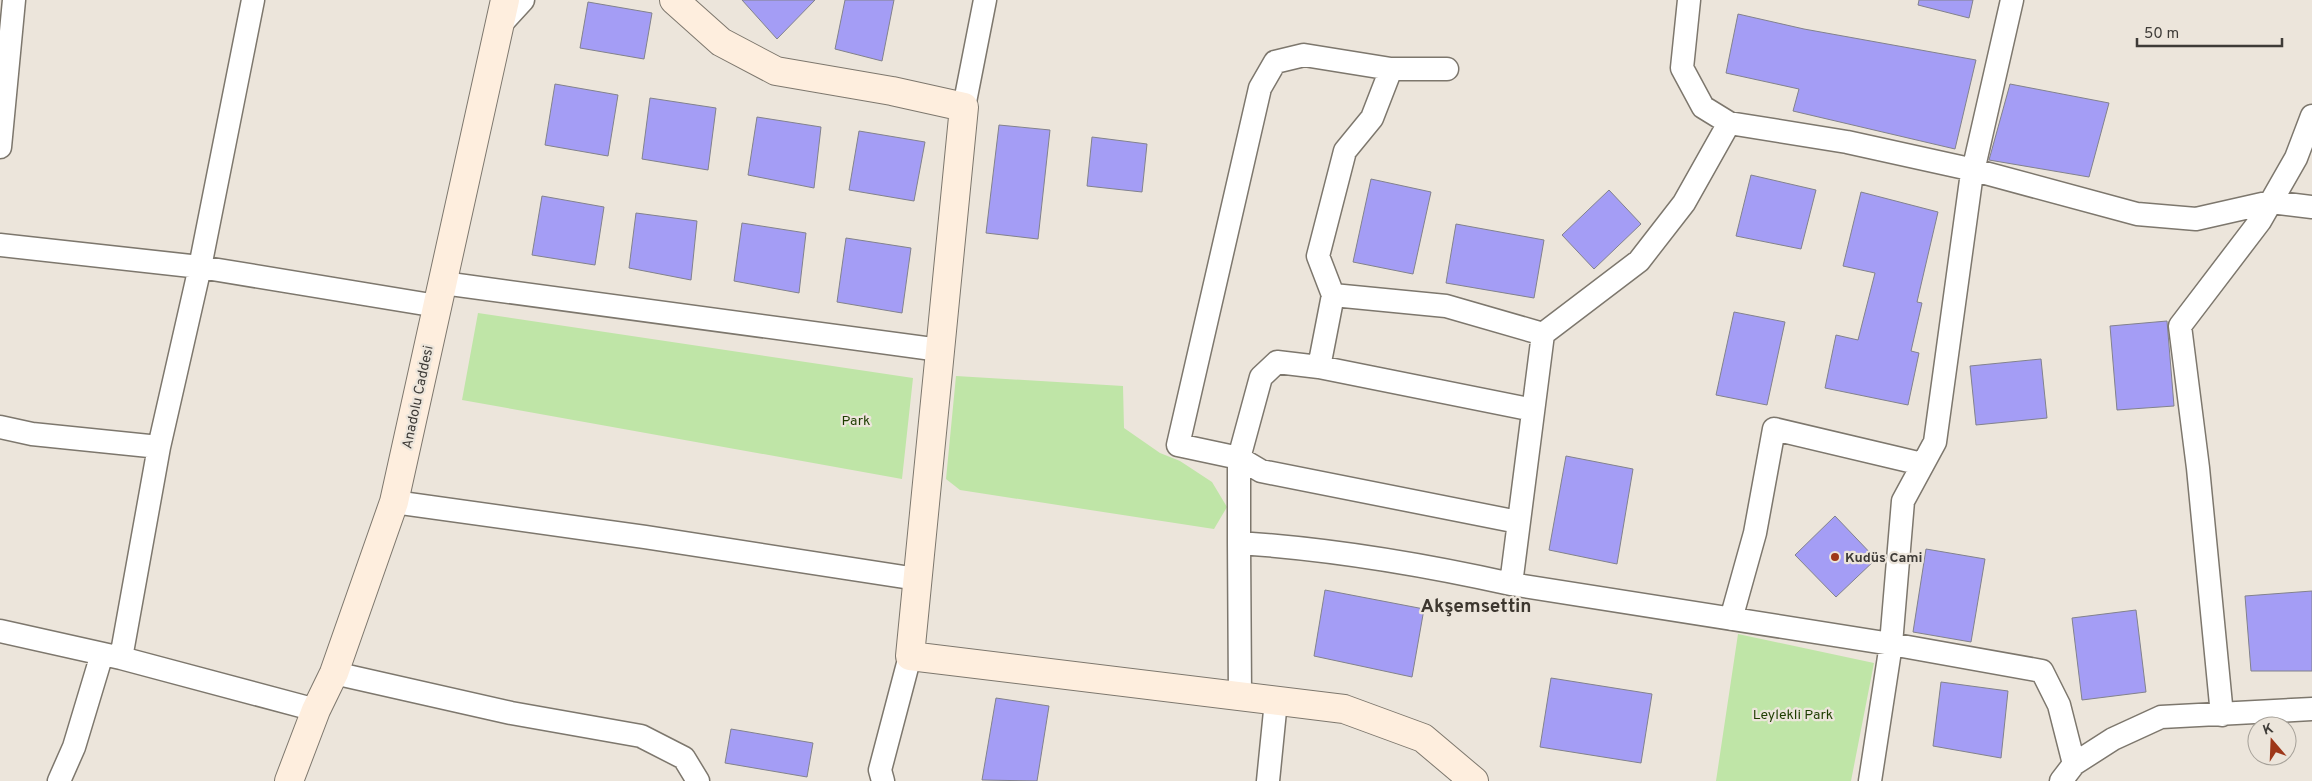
<svg xmlns="http://www.w3.org/2000/svg" width="2312" height="781" font-family="Overpass,sans-serif">
<style>
.green{fill:#bfe5a7}
.building{fill:#a49df5;stroke:#82828c}
.lines{fill:none;stroke-linecap:round;stroke-linejoin:round}
.street-casing{stroke:#7d776d;stroke-width:25}
.secondary-casing{stroke:#7d776d;stroke-width:30}
.street{stroke:#fff;stroke-width:22}
.secondary{stroke:#feeede;stroke-width:28}
.poi-dot{fill:#9e3719;stroke:#ece5db;stroke-width:2}
.labels{text-anchor:middle;stroke-width:4.5;stroke-linejoin:round;paint-order:stroke}
.street-label{font-size:14px;fill:#3e3b37;stroke:#ece5db}
.park-label{font-size:14px;fill:#1e3d00;stroke:#ece5db}
.poi-label{font-size:14px;font-weight:bold;fill:#3e3b37;stroke:#ece5db;text-anchor:start}
.district-label{font-size:19px;font-weight:bold;fill:#3d372f;stroke:#ece5db}
</style>
<rect width="100%" height="100%" fill="#ece5db"/>
<path class="green" d="M478 313 913 378 902 479 462 400Z
M956 376 1123 386 1124 428 1160 453 1180 461 1212 482 1227 507 1214 529 960 490 946 479Z
M1738 634 1874 663 1851 781H1716Z"/>
<path class="building" d="M742 0H815L777 39Z
M845 0H894L882 61 835 49Z
M1919 0H1973L1969 18 1918 5Z
M588 2 652 13 644 59 580 48Z
M1738 14 1804 29 1976 60 1955 149 1793 111 1799 89 1726 73Z
M555 84 618 95 608 156 545 145Z
M2010 84 2109 103 2089 177 1989 160Z
M650 98 716 108 708 170 642 159Z
M757 117 821 127 814 188 748 175Z
M999 125 1050 130 1038 239 986 233Z
M859 131 925 142 914 201 849 190Z
M1092 137 1147 144 1142 192 1087 186Z
M1751 175 1816 190 1801 249 1736 236Z
M1371 179 1431 192 1413 274 1353 262Z
M1609 190 1641 224 1594 269 1562 235Z
M1861 192 1938 212 1917 302 1922 303 1911 351 1919 353 1908 405 1825 388 1836 335 1858 340 1875 273 1843 266Z
M542 196 604 207 595 265 532 255Z
M636 213 697 221 691 280 629 268Z
M742 223 806 233 799 293 734 281Z
M1456 224 1544 240 1534 298 1446 283Z
M846 238 911 248 902 313 837 302Z
M1734 312 1785 322 1767 405 1716 395Z
M2167 321 2174 406 2117 410 2110 326Z
M2041 359 2047 418 1976 425 1970 366Z
M1566 456 1633 469 1617 564 1549 550Z
M1835 516 1876 559 1836 597 1795 555Z
M1926 549 1985 559 1971 642 1913 632Z
M1325 590 1424 609 1412 677 1314 656Z
M2312 591V671H2251L2245 596Z
M2136 610 2146 692 2082 700 2072 618Z
M1551 678 1652 694 1641 763 1540 747Z
M1941 682 2008 691 2001 758 1933 746Z
M996 698 1049 706 1037 781 982 780Z
M731 729 813 743 807 777 725 763Z"/>
<g class="lines">
<g class="street-casing">
<path id="street" d="M1689 0 1682 68 1703 107 1729 123 1847 142 1974 170 2137 214 2196 219 2271 202 2312 207
M501 24 523 0
M1447 69H1391L1304 55 1275 62 1260 88 1178 445 1239 458 1261 471 1518 522
M964 107 985 0
M0 147 14 0
M0 245 200 267 437 306
M443 283 940 350
M1333 295 1446 306 1543 334 1639 261 1684 203 1729 123
M1319 367 1333 295 1318 256 1345 151 1372 118 1391 69
M1533 410 1319 367 1277 362 1261 377 1239 458V543C1331 549 1421 564 1511 584L1543 334
M0 427 32 434 159 447 121 658
M159 447 200 267 253 0
M394 502 645 537 917 579
M1239 543 1240 696
M1511 584 1891 644 2042 671 2059 705 2074 764 2061 781
M1731 619 1755 533 1774 429 1922 464
M0 631 121 658 316 710
M334 673 511 713 641 736 684 758 698 781
M2222 715 2198 468 2180 326 2260 221 2296 158 2312 116
M2074 764 2113 739 2161 717 2312 709
M59 781 74 747 102 654
M883 781 880 770 910 656
M1268 781 1276 701
M1870 781 1891 644 1903 501 1935 442 1971 180 2012 0"/>
</g>
<g class="secondary-casing">
<path id="secondary" d="M674 0 721 42 776 71 892 91 964 107 910 656 1344 709 1423 738 1474 781
M289 781 316 710 334 673 394 502 505 0"/>
</g>
<use href="#street" class="street"/>
<use href="#secondary" class="secondary"/>
</g>
<circle class="poi-dot" cx="1835" cy="557" r="5"/>
<g class="labels">
<g class="street-label">
<text transform="translate(417 397) rotate(-78)" y="5">Anadolu Caddesi</text>
</g>
<g class="park-label">
<text x="856" y="425">Park</text>
<text x="1793" y="719">Leylekli Park</text>
</g>
<g class="poi-label">
<text x="1845" y="562">Kudüs Cami</text>
</g>
<g class="district-label">
<text x="1476" y="612">Akşemsettin</text>
</g>
</g>
<g transform="translate(2272 741) rotate(341)"><circle r="24" fill="#ece5db" stroke="#a6a199"/>
<path d="M0-4L9 19L0 12L-9 19Z" fill="#9e3719"/>
<text y="-8" font-size="14" font-weight="bold" text-anchor="middle" fill="#3e3b37">K</text>
</g>
<path d="M2137 38v8h145v-8" fill="none" stroke="#3e3b37" stroke-width="2.5"/>
<text x="2144" y="38" font-size="15" fill="#3e3b37" stroke="#ece5db" stroke-width="4" paint-order="stroke">50 m</text>
</svg>
